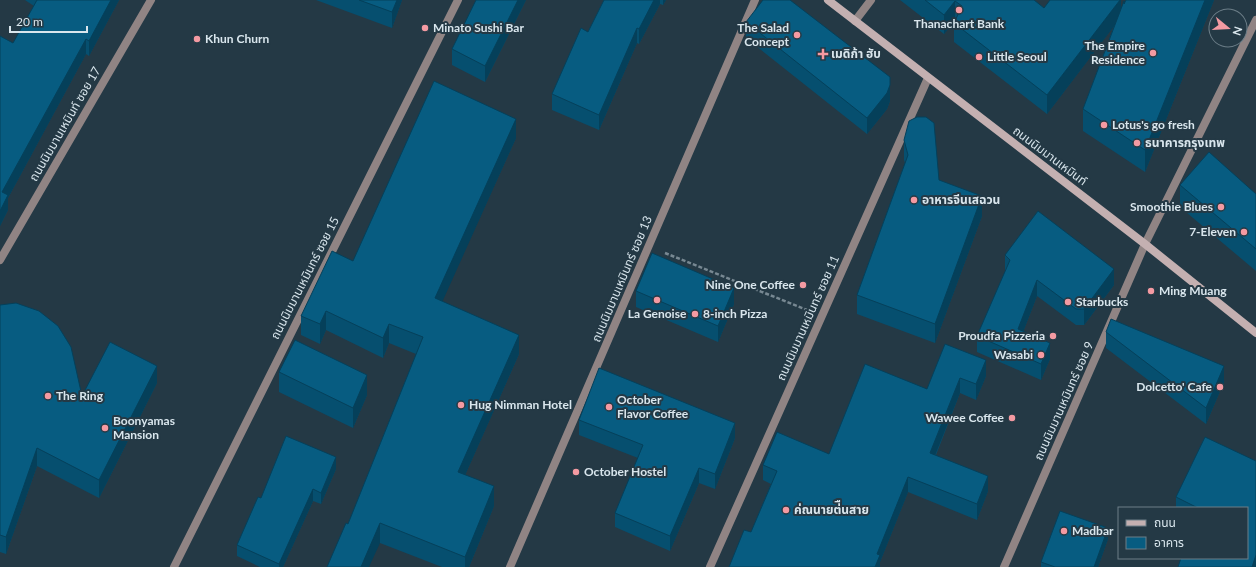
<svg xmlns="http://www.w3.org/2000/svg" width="1256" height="567" font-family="Lato,'Noto Sans Thai',sans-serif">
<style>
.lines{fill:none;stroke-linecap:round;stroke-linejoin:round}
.path{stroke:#778892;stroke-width:2.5;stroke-dasharray:4 2;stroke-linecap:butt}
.service{stroke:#908484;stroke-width:8}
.minor{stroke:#908484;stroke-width:8}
.secondary{stroke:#c4b0b1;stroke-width:8}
.wall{fill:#064f6f}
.shaded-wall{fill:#05405a}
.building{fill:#075c81;stroke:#05405a}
.poi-dot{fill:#f49aa2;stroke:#243945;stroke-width:1.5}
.labels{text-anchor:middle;stroke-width:4;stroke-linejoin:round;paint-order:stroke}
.poi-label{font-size:12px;font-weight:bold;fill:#d9e6ed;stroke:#243945;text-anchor:start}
.street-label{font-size:12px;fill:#d9e6ed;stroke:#243945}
</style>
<rect width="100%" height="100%" fill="#243945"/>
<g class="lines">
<path class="path" d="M665 253 807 310"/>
<path class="service" d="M855 21 871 0"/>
<path class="minor" d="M0 260 151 0
M174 567 458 0
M510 567 755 0
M710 567 928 78
M1004 567 1145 244 1256 20"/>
<path class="secondary" d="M828 0 1145 244 1256 333"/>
</g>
<path class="wall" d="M25 0H119L89 56 86 54 8 198V210L0 226 13 43 34 6Z
M316 0H402L392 28Z
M526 0 485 82 452 65V49Z
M604 0H666L663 5 660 4 639 44 637 43 599 130 552 110V94L588 32Z
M900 0H1034L1044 8 1121 0V8L1124 4 1126 0H1214L1145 172 1083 131V109L1114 26 1047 114 954 42V23L955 21 944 34Z
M746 22 890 101 887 109 867 134 746 38Z
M516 138 442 301 519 354 465 475 494 506 469 567H442L380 543 348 524 416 354 389 343 383 358 326 330 320 344 301 335V316L353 261Z
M904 140 939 180 982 216 935 343 857 314V295L905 163 904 160Z
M1180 185 1256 194V271L1180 207Z
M1005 255 1114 285 1084 325H1076L1037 296 1023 332 1050 359 1041 380 977 352V336L1005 272Z
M636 291 734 304 718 342 636 307Z
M0 305 82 396 157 383 99 498 37 466 6 554 0 552Z
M1106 332 1224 382 1206 424 1106 348Z
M945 344 986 376 976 400 960 393 936 455 988 491 977 520 908 492 880 562V567H729L751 532 771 484 763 480V465L829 454 927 389Z
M279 372 367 395 353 428 279 392Z
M579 420 735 438 715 489 699 483 670 551 615 527V513L638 458 579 435Z
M336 469 321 504 313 501 283 567H260L237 556V545Z
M1176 497 1247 508H1176Z
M1108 539 1098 567H1041V562Z"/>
<path class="shaded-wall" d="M111 0H119L89 56V41Z
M397 0H402L392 28V12Z
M518 0H526L485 82V66Z
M654 0H660V4L639 44V29Z
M663 0H666L663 5Z
M1120 0H1121V17L1047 114V95Z
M1205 0H1214L1145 172V150Z
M955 1V20L944 34V15Z
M637 28V43L599 130V115Z
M86 39V54L8 198V210L0 226V211L2 192Z
M890 77V101L887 109 867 134V118Z
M516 119V138L435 318V298Z
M982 196V216L935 343V324Z
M1114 269V285L1084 325V309Z
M1037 280V296L1018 345V329Z
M734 288V304L718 342V326Z
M326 311V330L320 344V324Z
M389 324V343L383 358V338Z
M519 335V354L458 491V472Z
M1050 343V359L1041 380V364Z
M986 360V376L976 400V384Z
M157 366V383L99 498V480Z
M1224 366V382L1206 424V408Z
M367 375V395L353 428V408Z
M960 378V393L930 468V453Z
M735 423V438L715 489V474Z
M37 448V466L6 554V537Z
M336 457V469L321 504V493Z
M699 468V483L670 551V536Z
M988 476V491L977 520V504Z
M908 477V492L880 562V567H875L877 554Z
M494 486V506L469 567H465V557Z
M313 489V501L283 567H279V564Z
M380 523V543L369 567H361Z
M1108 528V539L1098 567H1094Z
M1256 555V567H1252Z"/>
<path class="building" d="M37 0H111L89 41 86 39 2 192 8 195 0 211V36L13 43Z
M359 0H397L392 12Z
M476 0H518L485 66 452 49Z
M604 0H654L639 29 637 28 599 115 552 94 581 28 588 32Z
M763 0H790L890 77V85L887 93 867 118 746 22Z
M925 0H1034L1044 8 1050 0H1120L1047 95 954 23 962 6 955 1 944 15Z
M1126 0H1205L1145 150 1083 109 1124 1V4Z
M434 81 516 119 435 298 519 335 458 472 494 486 465 557 380 523 361 567H327L346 523 348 524 423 337 389 324 383 338 326 311 320 324 301 316 332 251 353 261Z
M917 117H926L934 123 939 180 982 196 935 324 857 295 908 155 904 140 909 121Z
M1209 152 1256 194V249L1180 185Z
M1038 211 1114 269 1084 309H1076L1037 280 1018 329 1050 343 1041 364 977 336 1010 260 1005 255Z
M652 253 734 288 718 326 636 291Z
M16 303 39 311 58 326 71 347 82 396 110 342 157 366 99 480 37 448 6 537 0 535V305Z
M1111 319 1224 366 1206 408 1106 332Z
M295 340 367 375 353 408 279 372Z
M945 344 986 360 976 384 960 378 930 453 988 476 977 504 908 477 877 554 880 555 875 567H729L744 530 751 532 777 471 763 465 777 432 829 454 865 364 927 389Z
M599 368 735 423 715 474 699 468 670 536 615 513 643 445 579 420Z
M286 436 336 457 321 493 313 489 279 564 237 545 258 497 261 498Z
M1205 437 1256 461V555L1252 567H1178L1181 558H1247V508H1198L1176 497Z
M1060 511 1108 528 1094 567H1055L1041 562Z"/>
<g class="poi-dot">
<circle cx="959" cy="10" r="4"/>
<circle cx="425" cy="28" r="4"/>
<circle cx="797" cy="35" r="4"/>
<circle cx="197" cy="39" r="4"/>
<circle cx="1153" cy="53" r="4"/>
<path d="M821 48h4v4h4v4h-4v4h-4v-4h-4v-4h4z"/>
<circle cx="979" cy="57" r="4"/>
<circle cx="1104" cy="125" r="4"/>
<circle cx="1137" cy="143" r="4"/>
<circle cx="914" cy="200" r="4"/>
<circle cx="1221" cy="207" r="4"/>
<circle cx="1244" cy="232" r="4"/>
<circle cx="803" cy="285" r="4"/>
<circle cx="1151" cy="291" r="4"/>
<circle cx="657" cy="300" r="4"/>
<circle cx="1068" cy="302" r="4"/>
<circle cx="695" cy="314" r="4"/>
<circle cx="1053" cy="336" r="4"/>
<circle cx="1041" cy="355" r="4"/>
<circle cx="1220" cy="387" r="4"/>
<circle cx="48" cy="396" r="4"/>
<circle cx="461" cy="405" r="4"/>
<circle cx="609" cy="407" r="4"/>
<circle cx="1012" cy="418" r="4"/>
<circle cx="105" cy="428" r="4"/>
<circle cx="576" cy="472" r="4"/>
<circle cx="786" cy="510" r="4"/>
<circle cx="1064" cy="531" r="4"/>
</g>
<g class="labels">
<g class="poi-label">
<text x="959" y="28" text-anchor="middle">Thanachart Bank</text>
<text x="433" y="32">Minato Sushi Bar</text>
<text x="789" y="32" text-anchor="end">The Salad<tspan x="789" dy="14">Concept</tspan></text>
<text x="205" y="43">Khun Churn</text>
<text x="1145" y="50" text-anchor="end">The Empire<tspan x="1145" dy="14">Residence</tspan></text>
<text x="831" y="58">เมดิก้า ฮับ</text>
<text x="987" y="61">Little Seoul</text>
<text x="1112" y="129">Lotus's go fresh</text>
<text x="1145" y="147">ธนาคารกรุงเทพ</text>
<text x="922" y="204">อาหารจีนเสฉวน</text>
<text x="1213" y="211" text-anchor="end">Smoothie Blues</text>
<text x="1236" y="236" text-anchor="end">7-Eleven</text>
<text x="795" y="289" text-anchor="end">Nine One Coffee</text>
<text x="1159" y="295">Ming Muang</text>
<text x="1076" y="306">Starbucks</text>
<text x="657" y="318" text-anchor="middle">La Genoise</text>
<text x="703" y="318">8-inch Pizza</text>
<text x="1045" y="340" text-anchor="end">Proudfa Pizzeria</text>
<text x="1033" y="359" text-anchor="end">Wasabi</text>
<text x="1212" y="391" text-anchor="end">Dolcetto' Cafe</text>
<text x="56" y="400">The Ring</text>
<text x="617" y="404">October<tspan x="617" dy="14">Flavor Coffee</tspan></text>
<text x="469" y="409">Hug Nimman Hotel</text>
<text x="1004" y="422" text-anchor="end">Wawee Coffee</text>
<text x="113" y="425">Boonyamas<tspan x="113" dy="14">Mansion</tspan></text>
<text x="584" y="476">October Hostel</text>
<text x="794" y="514">ค่ณนายต่ืนสาย</text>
<text x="1072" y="535">Madbar</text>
</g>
<g class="street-label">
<text transform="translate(65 124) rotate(-60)" y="4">ถนนนิมมานเหมินท์ ซอย 17</text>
<text transform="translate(1050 156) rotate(37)" y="4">ถนนนิมมานเหมินท์</text>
<text transform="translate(305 278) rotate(-63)" y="4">ถนนนิมมานเหมินทร์ ซอย 15</text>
<text transform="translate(622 279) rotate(-67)" y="4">ถนนนิมมานเหมินทร์ ซอย 13</text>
<text transform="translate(808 318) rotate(-66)" y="4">ถนนนิมมานเหมินทร์ ซอย 11</text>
<text transform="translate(1064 401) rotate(-66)" y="4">ถนนนิมมานเหมินทร์ ซอย 9</text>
</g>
</g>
<rect x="1118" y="507" width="130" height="52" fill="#243945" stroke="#6c7e88"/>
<rect x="1126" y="520" width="20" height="6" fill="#c4b0b1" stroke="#6c7e88"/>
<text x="1154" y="527" font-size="12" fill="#d9e6ed">ถนน</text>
<rect x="1126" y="537" width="20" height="12" fill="#075c81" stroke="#6c7e88"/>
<text x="1154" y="547" font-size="12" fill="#d9e6ed">อาคาร</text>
<g transform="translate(1228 28) rotate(108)"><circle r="19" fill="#243945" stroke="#6c7e88"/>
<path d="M0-3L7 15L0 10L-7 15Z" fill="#f49aa2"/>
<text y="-6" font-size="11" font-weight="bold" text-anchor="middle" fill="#d9e6ed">N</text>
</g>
<path d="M10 26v6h77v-6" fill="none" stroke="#d9e6ed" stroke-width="2"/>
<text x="16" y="26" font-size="12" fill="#d9e6ed" stroke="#243945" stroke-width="3" paint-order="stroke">20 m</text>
</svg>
